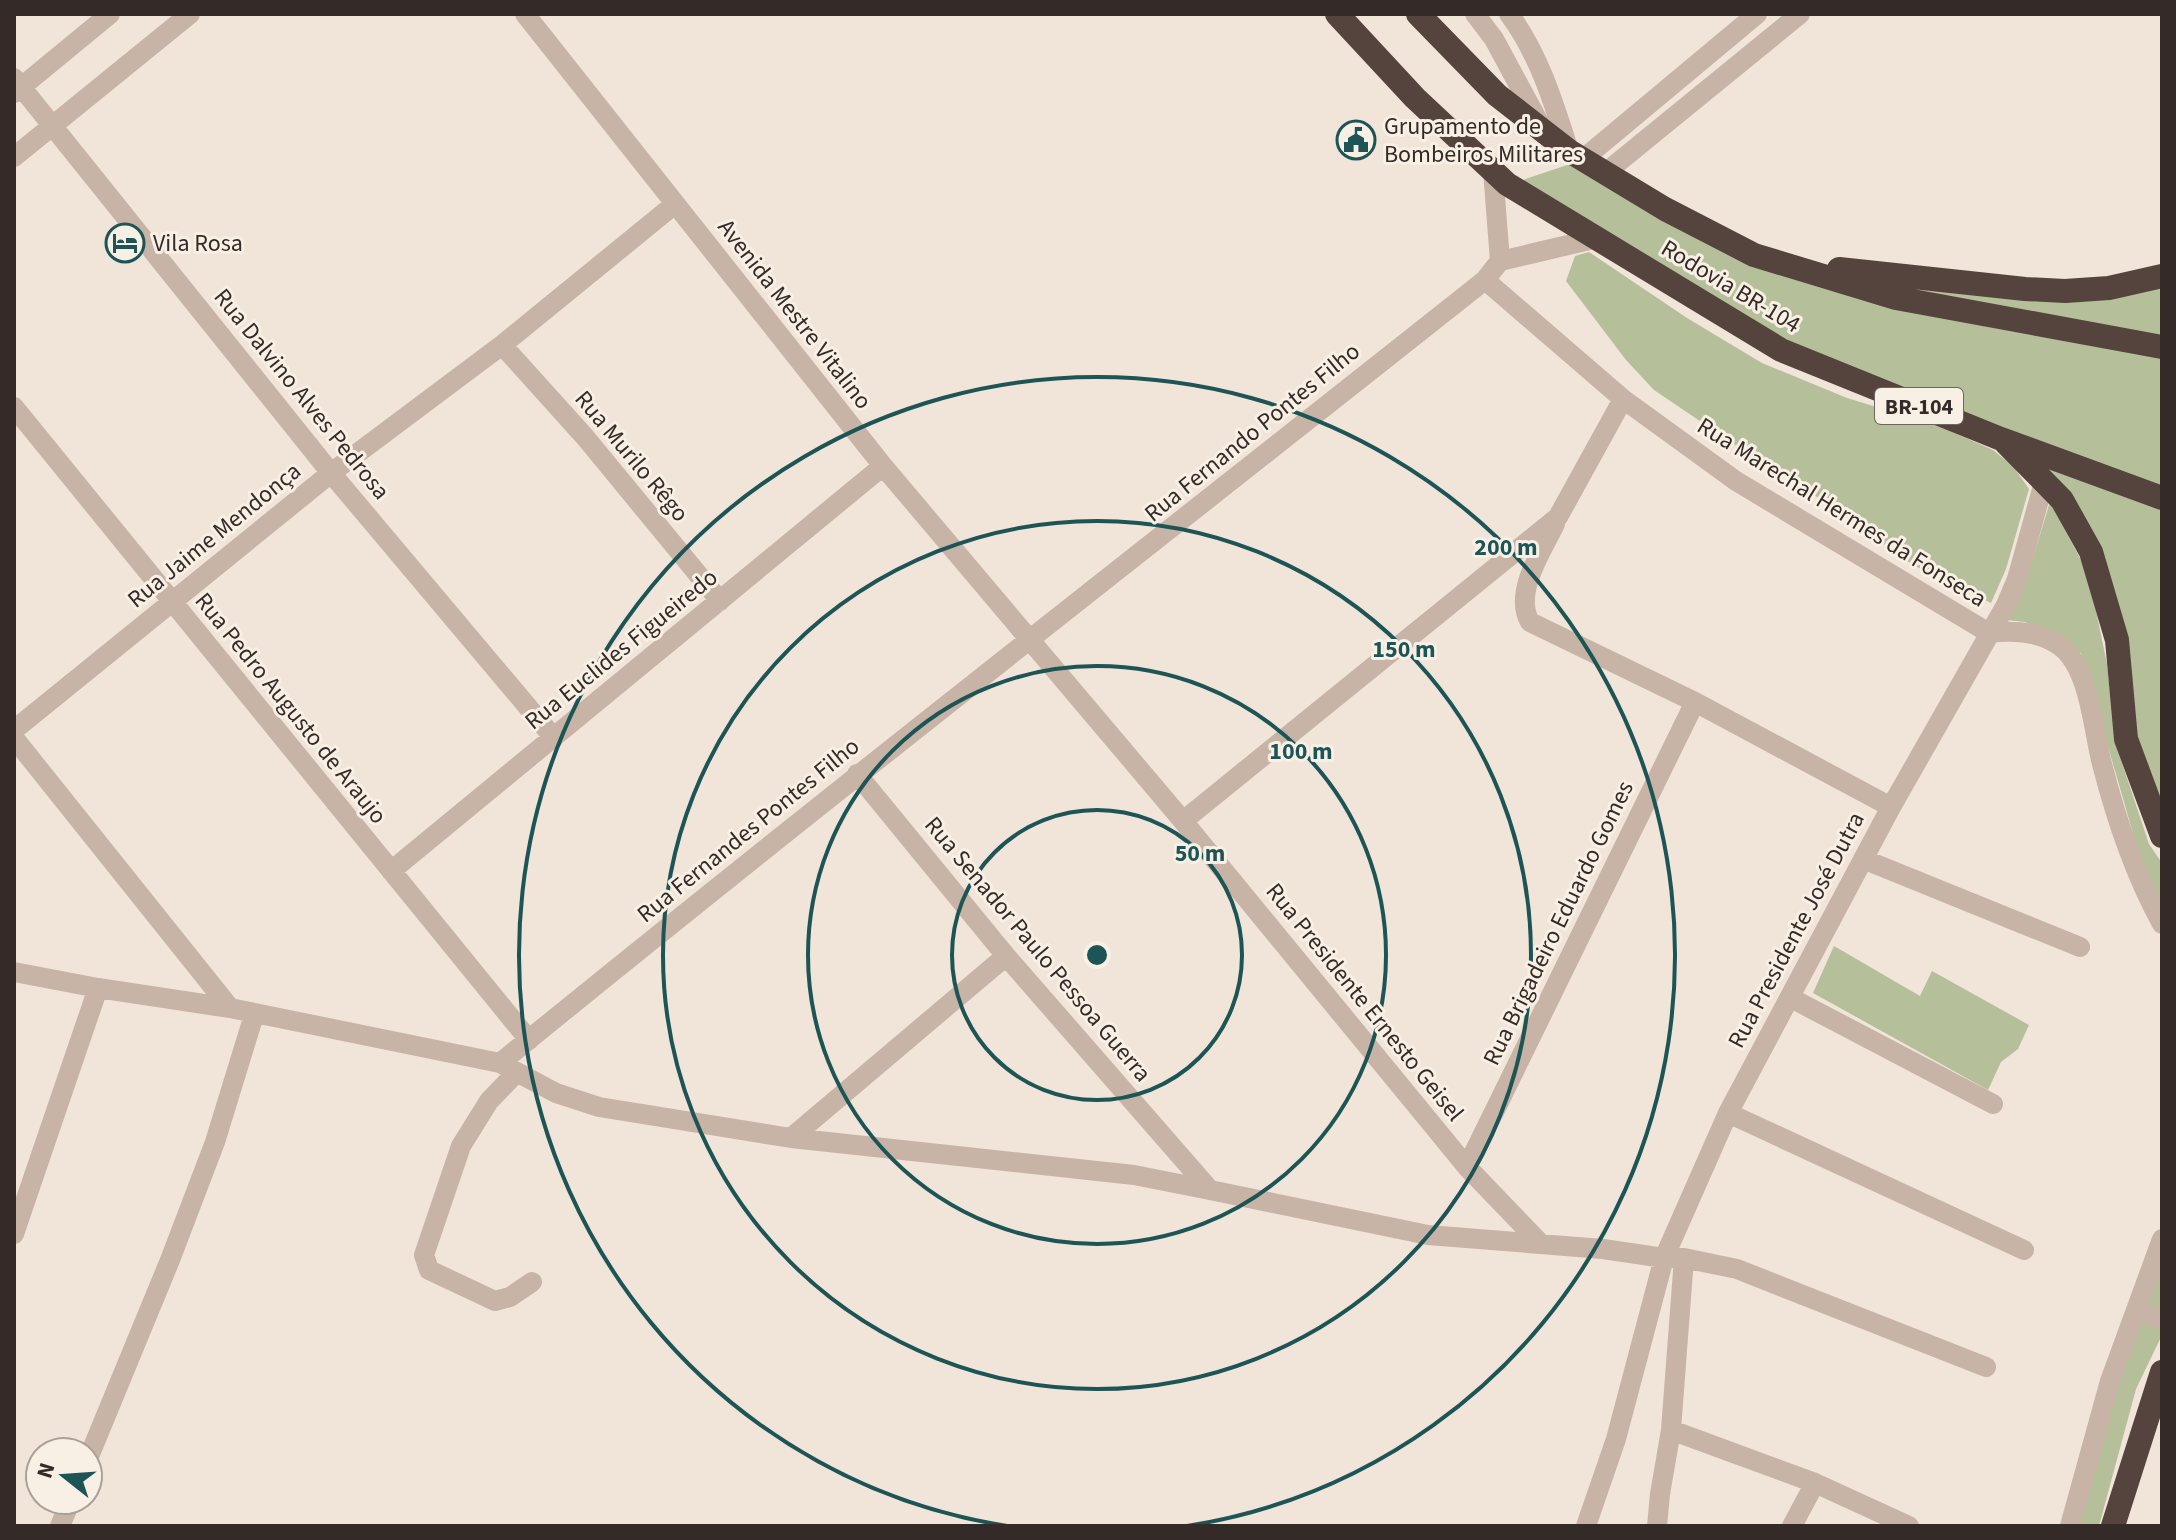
<svg xmlns="http://www.w3.org/2000/svg" width="2176" height="1540" font-family="'Source Sans 3',sans-serif">
<style>
.green{fill:#b5bf9a}
.lines{fill:none;stroke-linecap:round;stroke-linejoin:round}
.street{stroke:#c8b4a6;stroke-width:20}
.highway{stroke:#55443e;stroke-width:24}
.ring{fill:none;stroke:#1d5455;stroke-width:4}
.labels{text-anchor:middle;stroke-width:6;stroke-linejoin:round;paint-order:stroke}
.shield{fill:#f8efe5;stroke:#6f6560;stroke-width:2}
.shield-label{font-size:22px;font-weight:bold;fill:#342a27}
.poi-label{font-size:24px;fill:#342a27;stroke:#f8efe5;text-anchor:start}
.street-label{font-size:24px;fill:#342a27;stroke:#f8efe5}
.centre{fill:#1d5455;stroke:#f8efe5;stroke-width:4}
.ring-label{font-size:24px;text-anchor:middle;font-weight:bold;fill:#1d5455;stroke:#f8efe5;stroke-width:6;stroke-linejoin:round;paint-order:stroke}
</style>
<rect width="100%" height="100%" fill="#f1e4d9"/>
<path class="green" d="M1582 160 1781 262 2025 289 2162 276V836L2091 552 2003 440 1781 350 1508 185Z
M1589 252 1687 318 1762 363 1847 398 1939 426 1993 450 2013 466 2029 489 2006 569 1991 603 1913 565 1817 497 1753 457 1654 390 1626 360 1566 281 1575 256Z
M2050 502 2082 562 2094 601 2107 664 2116 745 2149 844 2162 863V905L2139 854 2081 653 2025 622 2006 620 2023 590Z
M1834 946 1920 996 1932 971 2029 1025 2018 1049 2001 1062 1988 1090 1813 993Z
M2162 1239V1335L2136 1389 2099 1526H2077Z"/>
<g class="lines">
<path class="street" d="M525 14 883 466 1183 821 1467 1167 1541 1244
M1475 14 1494 39 1542 128
M1509 14C1539 54 1554 104 1569 151
M14 78 331 473 554 738
M14 93 110 14
M14 157 190 14
M1582 160 1757 14
M1493 171 1500 261
M1605 173 1800 14
M1500 261 1598 238
M1485 280 1623 399 1736 481 1989 633
M502 345 585 437 720 601
M14 407 529 1040
M1555 524C1542 551 1513 593 1530 622L1695 702 1891 807
M1989 633C2013 630 2039 631 2060 646 2090 668 2093 730 2102 764 2116 819 2135 875 2162 924
M14 730 331 473 502 345 675 204
M14 738 230 1008
M857 774 1006 956 1210 1190 1428 1235 1603 1249 1664 1258H1684L1737 1269 1986 1367
M1183 821 1558 517 1623 399
M1863 859 2080 947
M391 871 883 466
M14 972 98 988 230 1008 500 1063 556 1093 599 1107 791 1138 1006 956
M1791 998 1993 1104
M500 1063C825 798 1156 541 1485 280L1500 261
M517 1072 489 1101 461 1146 424 1255 429 1270 495 1301 510 1297 532 1282
M1728 1113 2024 1250
M791 1138 1134 1175 1210 1190
M1467 1167 1695 702
M14 1234 98 988
M2136 1310 2162 1320
M1671 1430 1815 1483 1909 1526
M88 1459 170 1260 215 1142 254 1015
M60 1526 71 1500
M1586 1526 1616 1439 1664 1258 1728 1113 1891 807 2006 605 2017 579 2044 482
M1657 1526 1660 1494 1671 1430 1684 1258
M1792 1526 1815 1483
M2070 1526 2110 1381 2162 1239"/>
<path class="highway" d="M1337 14 1415 98 1507 184 1781 350 2001 439 2162 498
M1418 14 1497 95 1569 151 1665 209 1754 255 1896 298 2162 347
M1839 269 2025 289 2065 291 2109 288 2162 276
M2006 443 2062 500 2091 552 2117 640 2126 739 2162 836
M2113 1526 2162 1372"/>
</g>
<g class="ring">
<circle cx="1097" cy="955" r="145"/>
<circle cx="1097" cy="955" r="289"/>
<circle cx="1097" cy="955" r="434"/>
<path d="M1007 1526A578 578 0 1 1 1187 1526"/>
</g>
<defs>
<g id="civic-ring" transform="scale(2)"><circle r="9.5" fill="#f8efe5" stroke="#1d5455" stroke-width="1.5"/><path d="M-.6-6.5H3V-4.5H.6V-3L4-1V1h2V6H-6V1h2V-1L-.6-3ZM-1.2 2.5V6h2.4V2.5Z" fill="#1d5455"/></g>
<g id="hotel-ring" transform="scale(2)"><circle r="9.5" fill="#f8efe5" stroke="#1d5455" stroke-width="1.5"/><path d="M-6-4.5h1.5V1H6V5H4.5V3h-9V5H-6ZM-4 0a1.8 1.8 0 1 1 3.6 0ZM.5 0V-2.5h3Q6-2.5 6 0Z" fill="#1d5455"/></g>
</defs>
<g fill-rule="evenodd">
<use href="#civic-ring" x="1356" y="140"/>
<use href="#hotel-ring" x="125" y="243"/>
</g>
<g class="labels">
<rect class="shield" x="1875" y="388" width="88" height="36" rx="6"/>
<g class="shield-label">
<text x="1919" y="414">BR-104</text>
</g>
<g class="poi-label">
<text x="1384" y="134">Grupamento de<tspan x="1384" dy="28">Bombeiros Militares</tspan></text>
<text x="153" y="251">Vila Rosa</text>
</g>
<g class="street-label">
<text transform="translate(1731 286) rotate(31)" y="8">Rodovia BR-104</text>
<text transform="translate(795 314) rotate(52)" y="8">Avenida Mestre Vitalino</text>
<text transform="translate(302 394) rotate(51)" y="8">Rua Dalvino Alves Pedrosa</text>
<text transform="translate(1252 432) rotate(-39)" y="8">Rua Fernando Pontes Filho</text>
<text transform="translate(632 456) rotate(50)" y="8">Rua Murilo Rêgo</text>
<text transform="translate(1842 512) rotate(32)" y="8">Rua Marechal Hermes da Fonseca</text>
<text transform="translate(214 535) rotate(-39)" y="8">Rua Jaime Mendonça</text>
<text transform="translate(621 649) rotate(-39)" y="8">Rua Euclides Figueiredo</text>
<text transform="translate(291 708) rotate(51)" y="8">Rua Pedro Augusto de Araujo</text>
<text transform="translate(748 830) rotate(-39)" y="8">Rua Fernandes Pontes Filho</text>
<text transform="translate(1558 923) rotate(-64)" y="8">Rua Brigadeiro Eduardo Gomes</text>
<text transform="translate(1796 930) rotate(-62)" y="8">Rua Presidente José Dutra</text>
<text transform="translate(1038 949) rotate(50)" y="8">Rua Senador Paulo Pessoa Guerra</text>
<text transform="translate(1365 1002) rotate(51)" y="8">Rua Presidente Ernesto Geisel</text>
</g>
</g>
<circle cx="1097" cy="955" r="12" class="centre"/>
<g class="ring-label">
<text x="1506" y="555">200 m</text>
<text x="1404" y="657">150 m</text>
<text x="1301" y="759">100 m</text>
<text x="1200" y="861">50 m</text>
</g>
<rect width="2176" height="1540" fill="none" stroke="#342a27" stroke-width="32"/>
<g transform="translate(64 1476) rotate(287)"><circle r="38" fill="#f8efe5" stroke="#aaa099" stroke-width="2"/>
<path d="M0-6L14 30L0 20L-14 30Z" fill="#1d5455"/>
<text y="-12" font-size="22" font-weight="bold" text-anchor="middle" fill="#342a27">N</text>
</g>
</svg>
